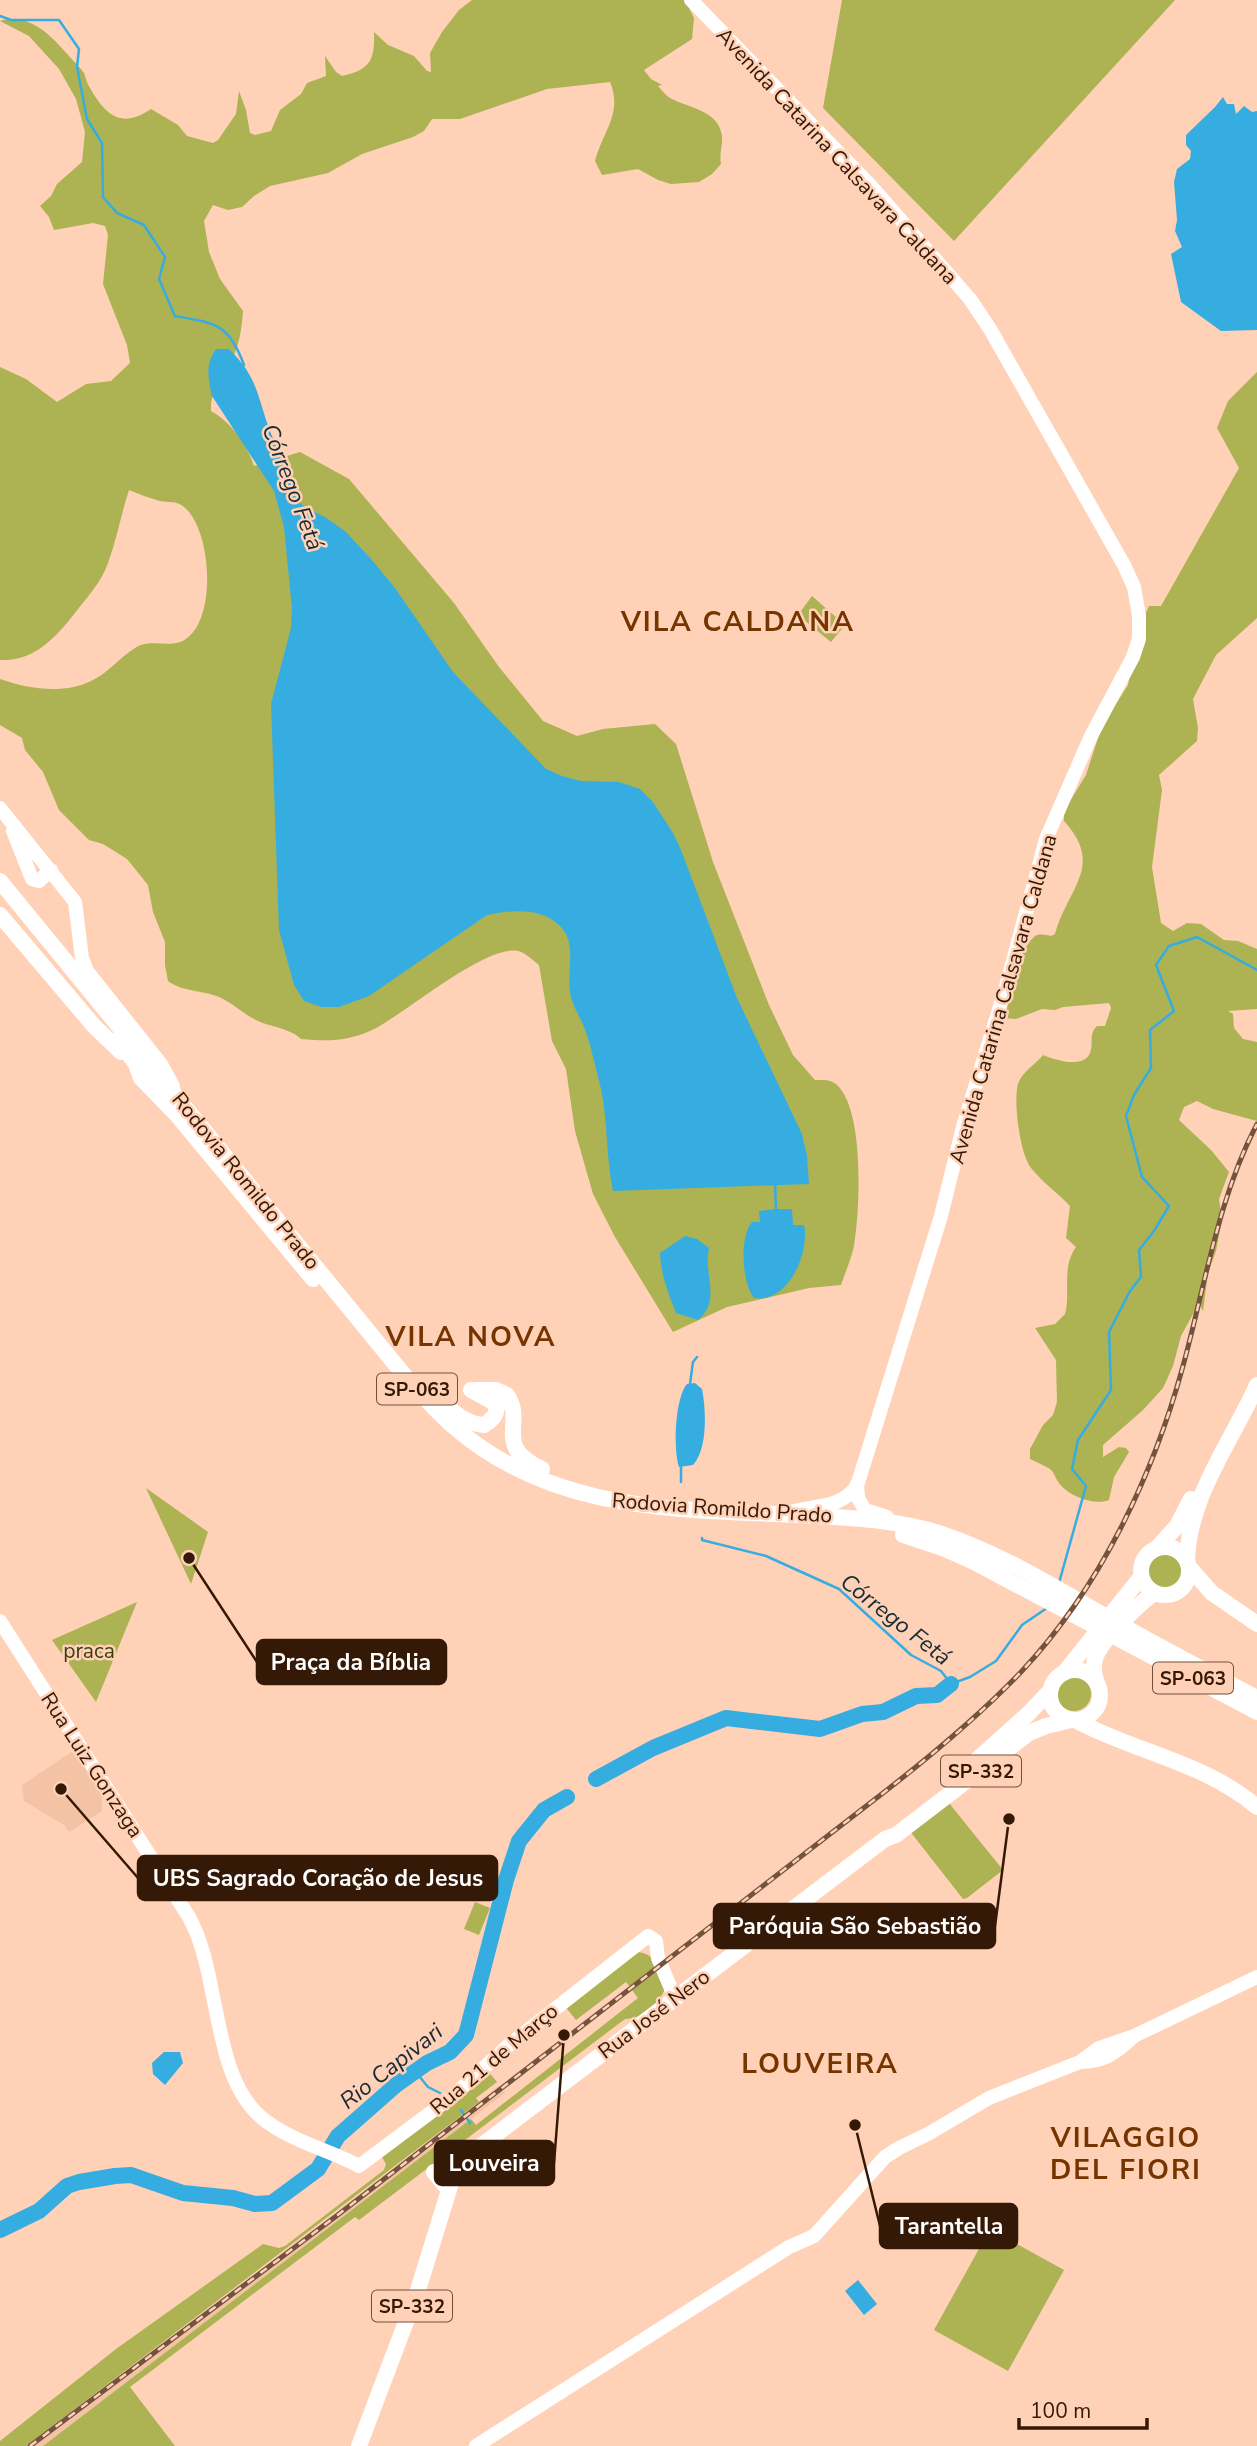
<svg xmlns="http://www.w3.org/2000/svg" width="1257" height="2446" font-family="'Nunito Sans',sans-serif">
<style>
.built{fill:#f4c3a5}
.green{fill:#adb253}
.water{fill:#36ade1}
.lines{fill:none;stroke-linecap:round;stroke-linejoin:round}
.stream{stroke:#36ade1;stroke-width:2.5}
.river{stroke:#36ade1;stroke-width:16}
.secondary{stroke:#fff;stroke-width:14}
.primary{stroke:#fff;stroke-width:16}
.rail-casing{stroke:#74533e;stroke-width:5}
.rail{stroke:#ffd1b6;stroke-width:2.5;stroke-dasharray:8;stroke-linecap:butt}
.labels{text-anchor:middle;stroke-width:5;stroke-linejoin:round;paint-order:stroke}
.shield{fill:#ffd1b6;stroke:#72503c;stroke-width:2}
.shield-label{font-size:19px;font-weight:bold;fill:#351907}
.street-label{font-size:21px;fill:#351907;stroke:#ffd1b6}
.park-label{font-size:21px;fill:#3b3e13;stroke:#ffd1b6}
.water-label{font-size:23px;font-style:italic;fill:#192c36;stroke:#ffd1b6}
.district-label{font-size:28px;font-weight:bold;letter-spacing:2px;fill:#753500;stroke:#ffd1b6}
.leader{fill:none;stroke:#351907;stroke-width:2.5}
.callout-dot{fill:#351907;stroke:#ffd1b6;stroke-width:2.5}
.callout{fill:#351907;stroke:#351907;stroke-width:2.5}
.callout-label{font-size:23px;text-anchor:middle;font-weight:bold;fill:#fff}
</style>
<rect width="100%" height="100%" fill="#ffd1b6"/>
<path class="built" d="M73 1751 102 1794V1811L69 1832 64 1825 24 1801 22 1785Z
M499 2086 505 2093 471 2119 43 2446H26L328 2219Z"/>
<path class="green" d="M472 0H685L694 18 692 39 644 70 651 79 662 85 658 86C662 90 665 95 670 98 688 108 719 110 722 136 723 145 719 153 721 164L712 174 699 182 671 184 658 180 638 169 602 175 595 161C603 131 623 113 610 82L547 89 460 119H432L424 131 413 137 362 154 328 173 270 186 254 196 242 207 228 210 213 205 204 221 209 252 220 279 243 311C242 326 240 341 234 355 225 374 210 389 211 411 231 422 247 444 254 466L300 452 349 479 454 603 499 667 543 721 577 736 603 729 655 724 676 744 713 862 769 1005 793 1055 815 1080C822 1080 830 1079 836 1084 864 1108 860 1203 855 1238 854 1253 846 1270 841 1285L809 1288 727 1307 673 1332 615 1237 593 1194 575 1131 566 1069 552 1041 539 965C534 961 528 955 521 952 490 939 402 1017 370 1031 345 1042 326 1041 301 1039 290 1028 270 1027 256 1020 243 1014 233 1003 219 997 202 990 183 992 168 981L165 965V942L153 912 148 885 127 859 103 844 89 840 59 810 43 772 25 750 22 738 0 725V679C29 689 64 695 93 680 109 672 120 657 135 648 151 637 170 650 186 639 217 618 212 530 184 507 176 500 169 503 160 501 149 498 139 494 129 490 121 514 117 539 108 563 101 583 87 597 75 613 56 637 34 662 0 660V367L26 379 57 402 86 384 111 381 130 363 127 345 103 284 108 235 105 226 93 223 54 230 49 217 40 206 51 196 57 184 82 162 85 132 76 99 59 69 29 36 0 21C30 12 51 36 69 56 74 62 80 67 84 73 86 78 87 84 90 88 106 116 122 129 151 109L178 125 187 136 213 143 218 140 236 114 239 91 246 110 250 133 255 135 271 131 280 110 301 94 307 83 326 76 325 56 336 72 342 76C371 70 375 59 374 32L388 45 414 56 427 71 431 72 430 53 442 32 459 10Z
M842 0H1175L954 241 823 108Z
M1257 372V618L1216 655 1193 699 1198 728 1197 741 1159 775 1162 790 1152 867 1161 923 1173 931 1187 923 1201 924 1224 940 1238 941 1257 949V1009L1228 1011 1233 1014 1234 1028 1243 1039 1257 1042V1121L1213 1109 1197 1101 1184 1107 1179 1120 1211 1150 1229 1172 1219 1199 1222 1220 1216 1251 1208 1273 1203 1311 1199 1303 1181 1336 1173 1366 1163 1388 1143 1410 1103 1445V1457L1119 1447 1126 1448 1129 1452 1114 1477 1109 1500C1095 1506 1068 1496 1059 1483 1055 1478 1055 1473 1050 1469 1044 1465 1036 1462 1030 1459V1449L1043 1425 1053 1415 1057 1402 1056 1360 1035 1328 1055 1324 1065 1314C1071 1292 1061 1268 1076 1247L1066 1238 1070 1206C1058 1193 1042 1182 1031 1168 1020 1154 1013 1101 1018 1084 1021 1073 1036 1064 1043 1055 1054 1060 1084 1069 1090 1053 1094 1043 1088 1035 1097 1026H1105L1111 1008 1109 1003 1063 1007 1055 1010 1042 1009 1016 1019 1003 1018C1008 997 1018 950 1035 936 1040 933 1046 935 1051 936L1055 934C1068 887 1105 866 1064 821V811L1086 775 1102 726 1128 685 1137 633 1149 606H1161L1239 468 1217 428 1228 401Z
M812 596 845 625 831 642 798 615Z
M146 1488 208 1532 191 1584Z
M1146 1571a18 18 0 1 1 36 0a18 18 0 1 1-36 0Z
M137 1602 96 1702 52 1640Z
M1057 1694a17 17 0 1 1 34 0a17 17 0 1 1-34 0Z
M949 1803 1003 1870 967 1898 963 1899 909 1830Z
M475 1902 490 1908 479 1935 464 1929Z
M637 1952C657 1953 659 1972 665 1989 657 2006 644 2018 625 2019L359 2220 355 2217 130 2387 175 2446H43L471 2119 476 2125 638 1998 626 1982 576 2020 564 2005Z
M487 2070 497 2082 476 2098 479 2102 26 2446H0V2441L116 2349 263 2244 279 2248 285 2246 384 2170 386 2164 382 2157Z
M990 2229 1064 2270 1008 2371 934 2330Z"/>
<path class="water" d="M1223 97 1227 104H1234L1236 114 1244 106 1252 112 1257 111V330L1221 331 1181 302 1171 254 1182 247 1175 231 1177 220 1174 182 1177 169 1190 159 1191 151 1186 145V135L1215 107Z
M216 349H229C258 377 257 396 270 431 279 453 288 475 296 498L304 507 325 517 346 532 371 559 395 588 453 672 546 769 562 776 581 781 619 782 640 789 653 802 673 833 681 850 737 998 802 1134 807 1156 809 1184 613 1191C606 1158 608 1123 601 1089 596 1070 592 1050 586 1032 582 1020 574 1009 571 997 565 974 579 943 559 925 540 907 510 910 487 915L369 996 339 1007H321L304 1001 294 985 279 930 271 704 291 628 292 609 284 527 274 491 212 396C208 377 205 365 216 349Z
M776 1209H792L793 1225H804C810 1253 788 1304 754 1298 742 1283 739 1237 752 1222H760L759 1211Z
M685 1236 697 1239 709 1248C703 1275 722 1300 698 1320L676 1313C668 1293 661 1275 660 1253Z
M695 1383 702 1389C706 1409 708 1449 693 1465L679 1467C673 1450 675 1398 687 1384Z
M164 2052H180L183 2063 165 2085 153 2074 152 2063Z
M858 2280 877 2304 864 2315 845 2291Z"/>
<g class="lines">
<path class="stream" d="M0 16 11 20H59L79 49 77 67 87 119 102 143 103 197 117 213 144 225 165 257 159 279 175 316C216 323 229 324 244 365
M775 1184 776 1209
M690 1384 693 1362 697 1357
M681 1482V1463
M702 1538V1540L766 1556 839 1589 911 1655 941 1671 951 1684 970 1677 996 1661 1022 1625 1047 1608
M1059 1583 1086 1486 1072 1469 1078 1440 1111 1390 1109 1332 1130 1291 1141 1277 1139 1250 1154 1231 1169 1206 1142 1177 1126 1116 1134 1095 1151 1068 1150 1030 1174 1011 1156 965 1169 946 1197 937 1257 970
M415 2071 428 2087 440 2093
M461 2110 470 2123"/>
<path class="river" d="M596 1779 653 1748 726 1718 820 1729 862 1714 883 1712 916 1696 937 1695 951 1684
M0 2230 39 2211 67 2186 79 2182 115 2176 131 2175 183 2193 233 2198 255 2204 272 2203 318 2169 338 2136 396 2085 427 2063 450 2052 466 2035 506 1880 519 1841 544 1810 567 1797"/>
<path class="secondary" d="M691 0 871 186 970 299 990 329 1124 565 1134 587 1139 616V639L1133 657 1091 736 1046 839 1005 990 964 1123 941 1216 857 1486C840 1509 815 1505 790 1512
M0 808 75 902 82 958 87 971 161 1064 173 1086
M13 831 32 879 39 881 51 870
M857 1484 858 1498 865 1510 887 1517
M0 1621 189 1917C221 1974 211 2076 262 2118 290 2141 327 2149 359 2166L454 2095 509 2045 648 1936 656 1941 658 1958 675 1998
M1080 2062C1104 2062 1116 2053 1133 2037
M476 2446 789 2247 814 2236 885 2157 899 2148 928 2134 989 2098 1080 2062 1099 2048 1134 2036 1257 1977"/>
<path class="primary" d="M0 881 409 1381C423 1396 437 1412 453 1426 553 1513 676 1509 800 1515 848 1518 896 1519 942 1534 999 1553 1051 1585 1103 1615 1154 1644 1205 1671 1257 1698
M0 915 94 1026 121 1052
M118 1040 136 1064 141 1078 176 1114 313 1279
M476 1390H496L507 1395C526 1423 492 1446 542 1469
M443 1403C455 1414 467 1424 484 1425 493 1419 499 1414 495 1403L471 1390
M903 1535 945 1549 974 1562 1257 1712
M1141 1571a24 24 0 1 1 48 0a24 24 0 1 1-48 0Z
M1157 1548 1177 1526 1191 1499
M1187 1561C1188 1498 1232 1441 1257 1385
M1189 1567 1212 1593 1257 1624
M1050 1695a25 25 0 1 1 50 0a25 25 0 1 1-50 0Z
M1064 1673 1141 1577
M1096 1681C1094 1674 1093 1667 1095 1659 1100 1641 1138 1605 1154 1593
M1075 1720C1134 1752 1204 1762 1257 1807
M970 1766 1028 1714 1050 1691
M434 2172 448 2189
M359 2446 418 2290 457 2164 885 1839 896 1835 1029 1733 1046 1726 1071 1720"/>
<g class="rail-casing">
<path id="rail" d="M30 2446 339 2214 874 1800C926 1760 976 1719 1021 1672 1100 1588 1153 1476 1183 1366 1205 1286 1218 1198 1257 1124"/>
</g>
<use href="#rail" class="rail"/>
</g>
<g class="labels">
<g class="shield">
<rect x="377" y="1373.5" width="80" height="31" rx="5"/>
<rect x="1153" y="1662.5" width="80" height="31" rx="5"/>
<rect x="941" y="1755.5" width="80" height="31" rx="5"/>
<rect x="372" y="2290.5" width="80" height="31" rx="5"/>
</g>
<g class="shield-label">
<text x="417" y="1396">SP-063</text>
<text x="1193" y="1685">SP-063</text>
<text x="981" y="1778">SP-332</text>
<text x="412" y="2313">SP-332</text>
</g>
<g class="street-label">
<text transform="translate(837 156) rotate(47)" y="7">Avenida Catarina Calsavara Caldana</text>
<text transform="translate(1003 999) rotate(-74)" y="7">Avenida Catarina Calsavara Caldana</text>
<text transform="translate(246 1181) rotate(51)" y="7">Rodovia Romildo Prado</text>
<text transform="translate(722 1508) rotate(4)" y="7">Rodovia Romildo Prado</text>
<text transform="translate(92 1765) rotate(57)" y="7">Rua Luiz Gonzaga</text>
<text transform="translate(654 2014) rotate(-37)" y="7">Rua José Nero</text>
<text transform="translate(494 2059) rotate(-40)" y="7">Rua 21 de Março</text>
</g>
<g class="park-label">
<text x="89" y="1658">praca</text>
</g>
<g class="water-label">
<text transform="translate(293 487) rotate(69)" y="8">Córrego Fetá</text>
<text transform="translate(896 1619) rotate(38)" y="8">Córrego Fetá</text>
<text transform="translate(391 2066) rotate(-38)" y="8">Rio Capivari</text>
</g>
<g class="district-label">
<text x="738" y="631">VILA CALDANA</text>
<text x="471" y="1346">VILA NOVA</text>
<text x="820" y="2073">LOUVEIRA</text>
<text x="1126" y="2147">VILAGGIO<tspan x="1126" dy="32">DEL FIORI</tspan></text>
</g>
</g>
<path class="leader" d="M189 1558L257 1662M61 1789L138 1878M1009 1819L995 1926M564 2035L554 2163M855 2125L880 2226"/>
<g class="callout-dot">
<circle cx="189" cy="1558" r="7"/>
<circle cx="61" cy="1789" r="7"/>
<circle cx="1009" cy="1819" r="7"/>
<circle cx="564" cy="2035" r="7"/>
<circle cx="855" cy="2125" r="7"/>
</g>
<g class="callout">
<rect x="257" y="1640" width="189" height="44" rx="7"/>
<rect x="138" y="1856" width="359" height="44" rx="7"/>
<rect x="714" y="1904" width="281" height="44" rx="7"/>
<rect x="435" y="2141" width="119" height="44" rx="7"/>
<rect x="880" y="2204" width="137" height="44" rx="7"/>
</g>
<g class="callout-label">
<text x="351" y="1670">Praça da Bíblia</text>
<text x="318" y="1886">UBS Sagrado Coração de Jesus</text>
<text x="855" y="1934">Paróquia São Sebastião</text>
<text x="494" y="2171">Louveira</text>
<text x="949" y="2234">Tarantella</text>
</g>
<path d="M1019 2418v10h128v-10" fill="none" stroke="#351907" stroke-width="3.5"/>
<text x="1030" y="2418" font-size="21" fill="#351907" stroke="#ffd1b6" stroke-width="5" paint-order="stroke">100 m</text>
</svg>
